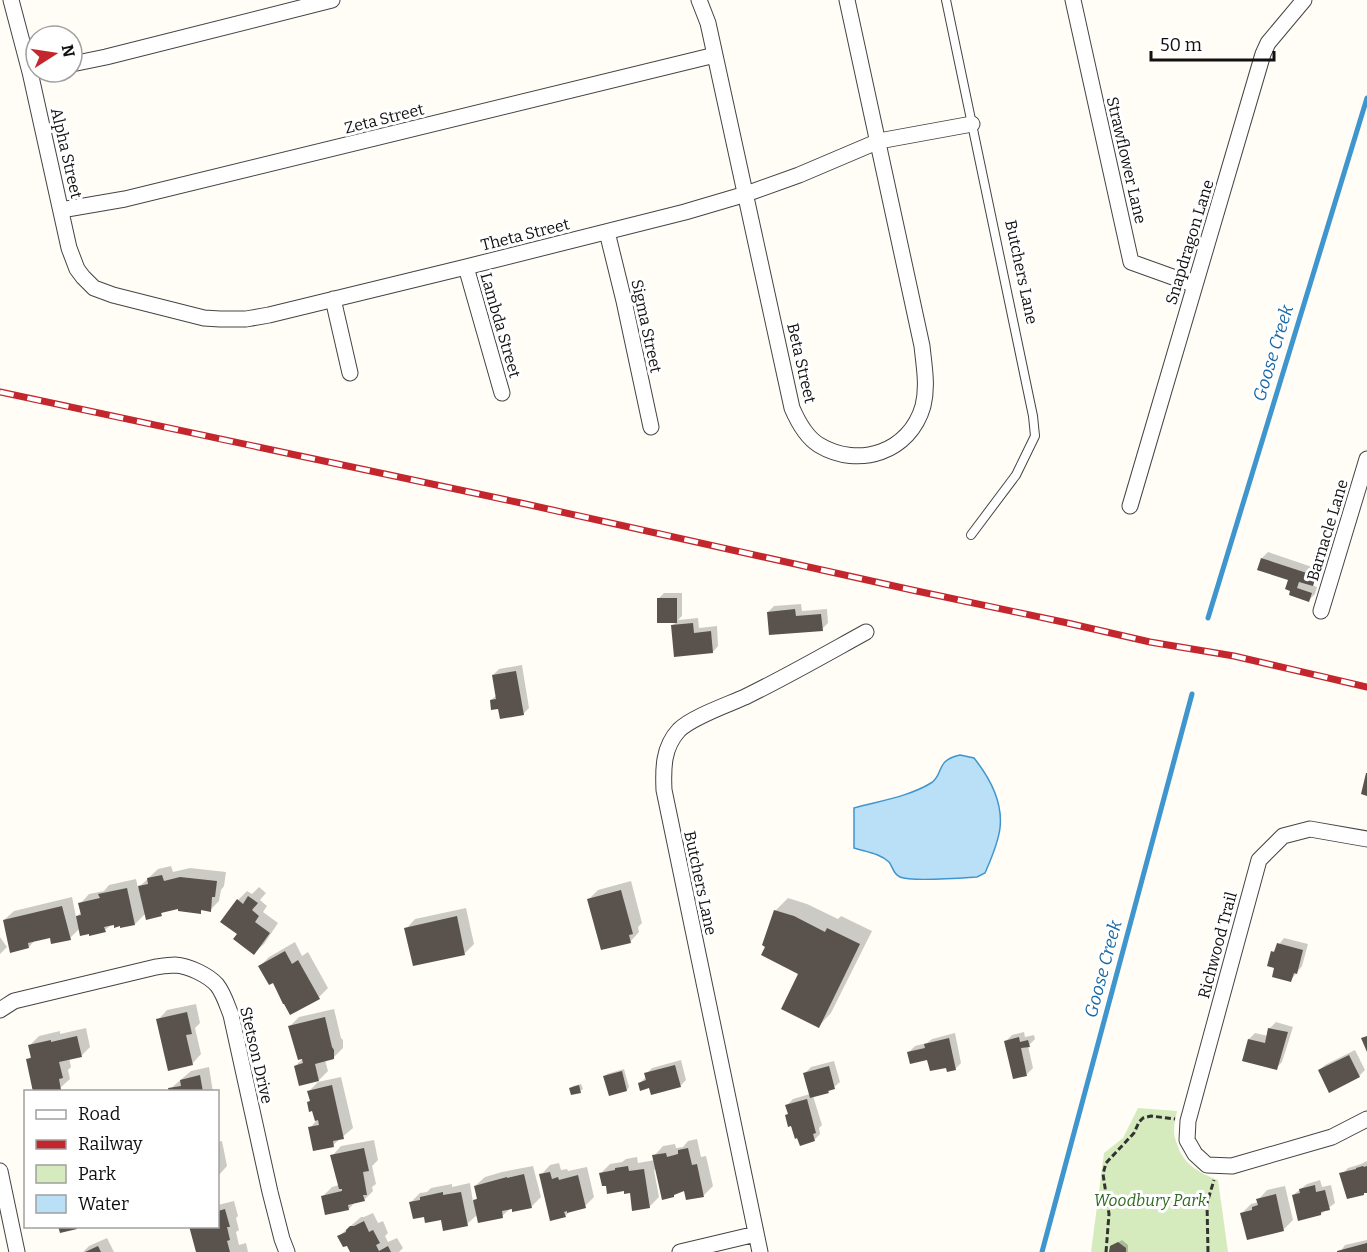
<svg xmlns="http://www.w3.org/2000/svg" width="1367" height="1252" font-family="Bitter,serif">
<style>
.green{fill:#d5ebbd}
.water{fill:#b9e0f7;stroke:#3f96cf;stroke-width:1.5}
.shadow{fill:#0003}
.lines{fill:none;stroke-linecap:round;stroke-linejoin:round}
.stream{stroke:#3f96cf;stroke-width:5}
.building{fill:#5a524d}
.lane-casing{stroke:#444;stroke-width:10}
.street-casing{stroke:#444;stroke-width:17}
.path{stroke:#333;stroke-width:3;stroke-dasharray:6 3;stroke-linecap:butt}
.lane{stroke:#fff;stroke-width:8}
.street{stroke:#fff;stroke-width:15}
.rail-casing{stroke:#c4262e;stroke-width:7}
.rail{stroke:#fff;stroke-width:4.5;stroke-dasharray:14;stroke-linecap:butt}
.labels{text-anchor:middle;stroke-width:6;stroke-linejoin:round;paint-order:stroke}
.street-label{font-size:16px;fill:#111;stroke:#fff}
.park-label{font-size:16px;font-style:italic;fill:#2f6b1f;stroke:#fff}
.water-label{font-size:18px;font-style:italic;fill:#1768a6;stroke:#fff}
</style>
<rect width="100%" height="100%" fill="#fffdf5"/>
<path class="green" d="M1138 1108 1177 1111C1176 1117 1174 1123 1174 1130 1174 1135 1175 1139 1177 1144 1183 1164 1199 1173 1218 1180L1228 1252H1091L1104 1153 1123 1138Z"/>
<path class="water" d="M960 755 974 758C990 778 1003 802 1000 828 998 844 991 859 985 873L977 877C962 878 911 882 900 877 893 874 893 867 889 862 879 853 866 852 854 848V808C879 801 908 797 931 783 944 775 935 760 960 755Z"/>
<path class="shadow" d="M1268 552 1321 570 1319 578 1312 585 1317 587 1315 594 1309 600 1292 589 1290 579 1262 558Z
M664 593H682V616L678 620 698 618 699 628 717 626 718 646 713 652 672 626 676 622 658 599Z
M801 604 802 611 827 609 828 623 822 629 768 612 774 606Z
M522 665 529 708 523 714 499 707 491 700 497 695 493 675 499 669Z
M171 866 173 872 190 868 226 872 224 886 221 890 219 901 210 910 203 909 200 912 180 907 165 910 161 914 146 913 135 924 122 927 121 924H112L105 930 80 928 70 938 51 936 36 939 29 947 4 920 14 911 72 897 76 917 82 912 80 904 89 894 104 891 109 885 136 879 138 888 158 869Z
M631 881 642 923 638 927 639 932 630 942 589 899 598 890Z
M259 887 266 893 260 900 267 906 263 912 278 923 264 944 254 953 239 934 238 900 247 891 252 894Z
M788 898 807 904 838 919 841 916 872 931 831 1013 819 1026 800 973 775 911Z
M466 908 474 944 465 953 406 929 415 919Z
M0 937 7 947 0 954Z
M1284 938 1308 944 1302 966 1291 980 1276 967 1273 952Z
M295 942 302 956 308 952 328 988 319 997 260 966 269 957Z
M196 1004 200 1023 195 1028 201 1054 192 1064 158 1020 167 1010Z
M334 1009 341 1038 343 1040V1048L333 1058 325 1060 328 1071 319 1080 295 1066 306 1056 290 1026 299 1017Z
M1276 1022 1293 1027 1282 1062 1276 1068 1244 1060 1249 1039 1255 1033 1268 1036 1270 1028Z
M86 1028 90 1047 81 1056 69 1058 71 1067 68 1070 70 1079 60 1088 28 1059 32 1056 30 1045 39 1036 60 1031V1034Z
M1024 1032 1025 1037 1034 1035 1035 1039 1028 1046 1033 1068 1027 1074 1006 1041 1012 1035Z
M955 1033 961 1063 955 1069 909 1052 915 1046 927 1043 932 1039Z
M1355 1050 1365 1070 1359 1076 1319 1070 1325 1065Z
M681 1060 686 1080 680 1086 650 1087 640 1083 647 1076 646 1074 652 1068Z
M834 1061 840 1082 828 1092 813 1096 822 1125 819 1128 820 1134 814 1140 787 1115 789 1113 787 1105 793 1099 810 1094 805 1073 811 1067Z
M209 1067 213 1092H170V1089L191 1071Z
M624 1069 629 1087 627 1090 610 1094 605 1077 607 1074Z
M341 1077 353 1128 333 1145 310 1128 316 1121 313 1109 309 1102 311 1100 309 1091 318 1082Z
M581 1084 583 1089 580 1091 571 1088 573 1086Z
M697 1139 701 1157 706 1156 713 1186 704 1195 685 1189 677 1192 673 1196 657 1169 654 1170 659 1197 649 1207 631 1192 607 1184 601 1173 610 1164 622 1162 626 1159 637 1157 638 1163 655 1160 654 1156 663 1146 675 1144 676 1148 683 1147 688 1141Z
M374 1140 378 1160 372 1166 376 1184 372 1187 373 1191 364 1200 355 1202 349 1209 323 1196 332 1187 339 1185 332 1156 341 1146Z
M222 1141 227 1166 218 1176V1142Z
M1367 1161V1192L1342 1174 1348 1168 1361 1164Z
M559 1163 561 1170 567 1169 568 1171 587 1167 594 1197 585 1206 571 1210 565 1216 541 1175 550 1165Z
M533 1166 541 1197 532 1206H513L502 1216 478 1214 467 1224 442 1218 425 1215 411 1202 420 1193 427 1192 431 1188 452 1184V1187L470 1183 473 1202 478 1197 475 1186 485 1177 502 1172Z
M1320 1180 1322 1187 1331 1185 1335 1203 1321 1214 1293 1195 1307 1184Z
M1285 1186 1293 1220 1284 1229 1248 1238 1242 1213 1251 1204 1259 1202 1258 1200 1267 1190Z
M234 1201 238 1216 236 1218 239 1230 236 1232 239 1245 246 1243 248 1252H197L218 1226V1205Z
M373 1213 378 1223 383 1221 388 1233 385 1236 388 1242 397 1238 403 1248 399 1252H351L347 1244 339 1236 361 1217H364Z
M107 1238 114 1252H83L89 1246Z
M1122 1240 1128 1245V1252H1111V1247Z
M1367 1240V1252H1340L1345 1245Z"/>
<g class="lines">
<path class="stream" d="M1208 618 1367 98
M1042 1252 1192 694"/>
</g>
<path class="building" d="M1261 558 1316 576 1313 586 1299 582 1297 588 1312 593 1309 602 1289 595 1290 591 1285 589 1288 580 1257 570Z
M657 598H677V623H657Z
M795 609 796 616 821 614 823 631 769 635 767 612Z
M693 623 694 633 711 631 713 653 674 657 671 625Z
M516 671 524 715 500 719 498 709 491 710 490 700 496 699 492 675Z
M1366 773H1367V796L1361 794Z
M162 875 164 881 180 877 217 881 215 897H212L211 912 201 910V914L178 911V909L161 913 162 916 146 920 138 886 148 884 147 878Z
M127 888 135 925 120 928V926L114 928V925L104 927 106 932 89 936V934L80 936 76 916 81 915 78 903 100 898 98 894Z
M621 890 633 934 629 935 631 943 601 950 587 899Z
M248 896 258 903 252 910 259 916 255 922 270 933 254 955 233 939 237 934 220 922 237 899 243 904Z
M62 906 71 940 51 944 50 938 28 943 29 948 10 953 3 920Z
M774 910 794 916 825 932 827 928 860 944 819 1028 781 1009 798 974 761 955 765 947 762 945Z
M457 916 465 955 413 966 404 928Z
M1277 943 1303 950 1297 974 1294 973 1291 982 1272 977 1274 968 1267 966 1271 951 1274 952Z
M285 951 292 964 298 960 320 999 290 1015 284 1004H283L273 983 269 985 258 966Z
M187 1012 192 1034 186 1035 193 1065 168 1071 156 1019Z
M325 1017 332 1047 334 1050V1059L315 1064 319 1081 299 1086 294 1066 303 1063 302 1059 298 1060 288 1026Z
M1268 1028 1288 1032 1277 1070 1242 1061 1248 1039 1265 1043Z
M77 1036 82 1057 59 1062 63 1078 59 1079 61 1090 53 1092H33L26 1059 31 1058 28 1045 51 1040V1042Z
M1367 1036V1052L1361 1038Z
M1019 1037 1020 1042 1028 1040 1030 1047 1021 1048 1027 1076 1013 1079 1004 1041Z
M949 1038 956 1070 947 1072 946 1068 930 1071 927 1060 910 1064 907 1052 925 1048 924 1044Z
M1349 1055 1360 1077 1329 1093 1318 1070Z
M675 1065 681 1087 651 1095 649 1088 640 1091 638 1083 646 1080 644 1073Z
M829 1066 835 1089 828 1091 829 1093 810 1098 803 1073Z
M622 1071 627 1091 609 1096 603 1076Z
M200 1075 203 1092H169L168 1088 181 1086 180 1080Z
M332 1085 344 1139 333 1141 334 1147 313 1151 308 1127 319 1125 318 1120 315 1121 312 1111 309 1112 307 1102 310 1101 307 1091Z
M579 1085 581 1093 571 1095 569 1088Z
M807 1099 816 1133 813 1134 815 1141 800 1146 797 1138 795 1139 791 1126 788 1127 785 1115 788 1114 785 1105Z
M364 1148 369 1171 363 1172 367 1195H363L365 1201 348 1205 349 1210 325 1215 321 1196 342 1191V1189H339L330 1155Z
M688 1148 692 1165 697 1164 704 1197 686 1200 684 1191 674 1195V1197L662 1200 652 1155 666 1153 667 1157 678 1154V1150Z
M628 1166 629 1171 644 1169 650 1208 632 1211 630 1193 624 1194V1191L607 1194 606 1186H602L599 1173 615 1170V1168Z
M1363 1166 1364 1167 1367 1166V1193H1364V1195L1347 1199 1339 1173 1356 1169V1168Z
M550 1172 552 1179 558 1177 559 1180 578 1175 586 1208 567 1213V1211L564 1212 566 1217 550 1221 539 1174Z
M524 1174 532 1208 512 1212V1209L502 1211 503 1218 478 1223 473 1200 477 1199 474 1186 507 1177V1178Z
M1315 1185 1316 1192 1325 1190 1330 1210 1321 1212V1215L1298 1221 1292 1195 1300 1193 1299 1189Z
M443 1192V1195L461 1192 468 1226 443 1231 441 1220 425 1223 424 1217 413 1219 409 1202 420 1200V1197Z
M1276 1194 1284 1231 1247 1240 1240 1213 1252 1210V1207L1258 1205 1256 1199Z
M225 1209 230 1227H227L230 1240 227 1241 230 1252H196L189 1226H218V1211Z
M364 1221 369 1232 373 1230 380 1243 376 1245 379 1251 388 1246 391 1252H350L347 1246 343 1247 337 1236 346 1232V1230L350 1226H354Z
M58 1226H76L77 1229 60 1233Z
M1118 1242 1126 1248V1252H1109L1110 1246Z
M1367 1243V1252H1337V1251Z
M98 1246 101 1252H85Z"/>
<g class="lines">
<g class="lane-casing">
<path id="lane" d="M946 0 1033 416 1035 436 1016 475 971 535"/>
</g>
<g class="street-casing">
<path id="street" d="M11 0 30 72 69 248 77 269 83 277 94 288 113 295 204 318 220 319H246L269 315 466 267 685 212 746 194 799 175 879 141 972 124
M699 0 708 23 792 408C798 422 806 437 819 445 859 469 910 452 923 406 928 386 924 366 922 346L847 0
M1073 0 1131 262 1195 285
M72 64 106 57 332 0
M61 210 125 199 715 55
M607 232 624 301 651 427
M466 267 502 393
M333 299 350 373
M1130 506 1263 54 1268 43 1304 0
M1321 611 1367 459
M1367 839 1310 829 1283 836 1259 860 1188 1121 1187 1140 1195 1154 1207 1165 1232 1166 1332 1137 1367 1119
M0 1010 14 1001 156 967C163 966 169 965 175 965 189 966 208 975 217 985 224 994 227 1005 231 1015L270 1192 282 1239 287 1252
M0 1171 17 1252
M680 1252 756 1234
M760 1252 664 790C663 769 663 747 679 730 692 717 727 705 745 697 786 677 826 654 866 632"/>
</g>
<path class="path" d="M1106 1252 1109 1214 1103 1174 1106 1163 1134 1133 1139 1122 1143 1118 1151 1116 1175 1119
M1208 1252 1207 1203 1214 1180"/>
<use href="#lane" class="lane"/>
<use href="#street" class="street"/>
<g class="rail-casing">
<path id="rail" d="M0 392 521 503 912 590 1063 622 1150 642 1234 656 1367 687"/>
</g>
<use href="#rail" class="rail"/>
</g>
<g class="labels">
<g class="street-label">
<text transform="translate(384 118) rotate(-14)" y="6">Zeta Street</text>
<text transform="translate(67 153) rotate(77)" y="6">Alpha Street</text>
<text transform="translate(1127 160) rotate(77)" y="6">Strawflower Lane</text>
<text transform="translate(525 234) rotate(-14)" y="6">Theta Street</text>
<text transform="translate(1189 242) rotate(-73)" y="6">Snapdragon Lane</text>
<text transform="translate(1022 272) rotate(78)" y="6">Butchers Lane</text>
<text transform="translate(501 325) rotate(74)" y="6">Lambda Street</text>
<text transform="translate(647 326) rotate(78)" y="6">Sigma Street</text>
<text transform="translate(802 363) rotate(77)" y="6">Beta Street</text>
<text transform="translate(1327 530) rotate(-73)" y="6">Barnacle Lane</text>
<text transform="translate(701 883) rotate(78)" y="6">Butchers Lane</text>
<text transform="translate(1217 945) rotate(-75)" y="6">Richwood Trail</text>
<text transform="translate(257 1055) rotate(77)" y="6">Stetson Drive</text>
</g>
<g class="park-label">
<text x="1150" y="1206">Woodbury Park</text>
</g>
<g class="water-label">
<text transform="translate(1273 353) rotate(-73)" y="6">Goose Creek</text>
<text transform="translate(1103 969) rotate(-75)" y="6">Goose Creek</text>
</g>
</g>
<rect x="24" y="1090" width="195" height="138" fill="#ffffff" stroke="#a0a0a0" stroke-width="1.5"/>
<rect x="36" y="1110" width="30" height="9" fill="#ffffff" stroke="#a0a0a0" stroke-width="1.5"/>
<text x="78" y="1120" font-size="18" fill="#111111">Road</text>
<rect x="36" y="1140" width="30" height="9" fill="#c4262e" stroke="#a0a0a0" stroke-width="1.5"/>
<text x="78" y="1150" font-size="18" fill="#111111">Railway</text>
<rect x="36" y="1165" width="30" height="18" fill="#d5ebbd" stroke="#a0a0a0" stroke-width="1.5"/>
<text x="78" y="1180" font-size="18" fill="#111111">Park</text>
<rect x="36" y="1195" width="30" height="18" fill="#b9e0f7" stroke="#a0a0a0" stroke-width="1.5"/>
<text x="78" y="1210" font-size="18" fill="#111111">Water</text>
<g transform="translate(54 54) rotate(78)"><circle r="28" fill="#ffffff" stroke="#a0a0a0" stroke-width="1.5"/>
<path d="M0-4.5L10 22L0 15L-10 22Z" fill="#c4262e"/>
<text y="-9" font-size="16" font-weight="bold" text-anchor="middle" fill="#111111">N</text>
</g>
<path d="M1151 51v9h123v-9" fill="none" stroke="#111111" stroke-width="3"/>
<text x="1160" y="51" font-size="18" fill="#111111" stroke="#ffffff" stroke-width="4.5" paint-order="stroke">50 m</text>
</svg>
